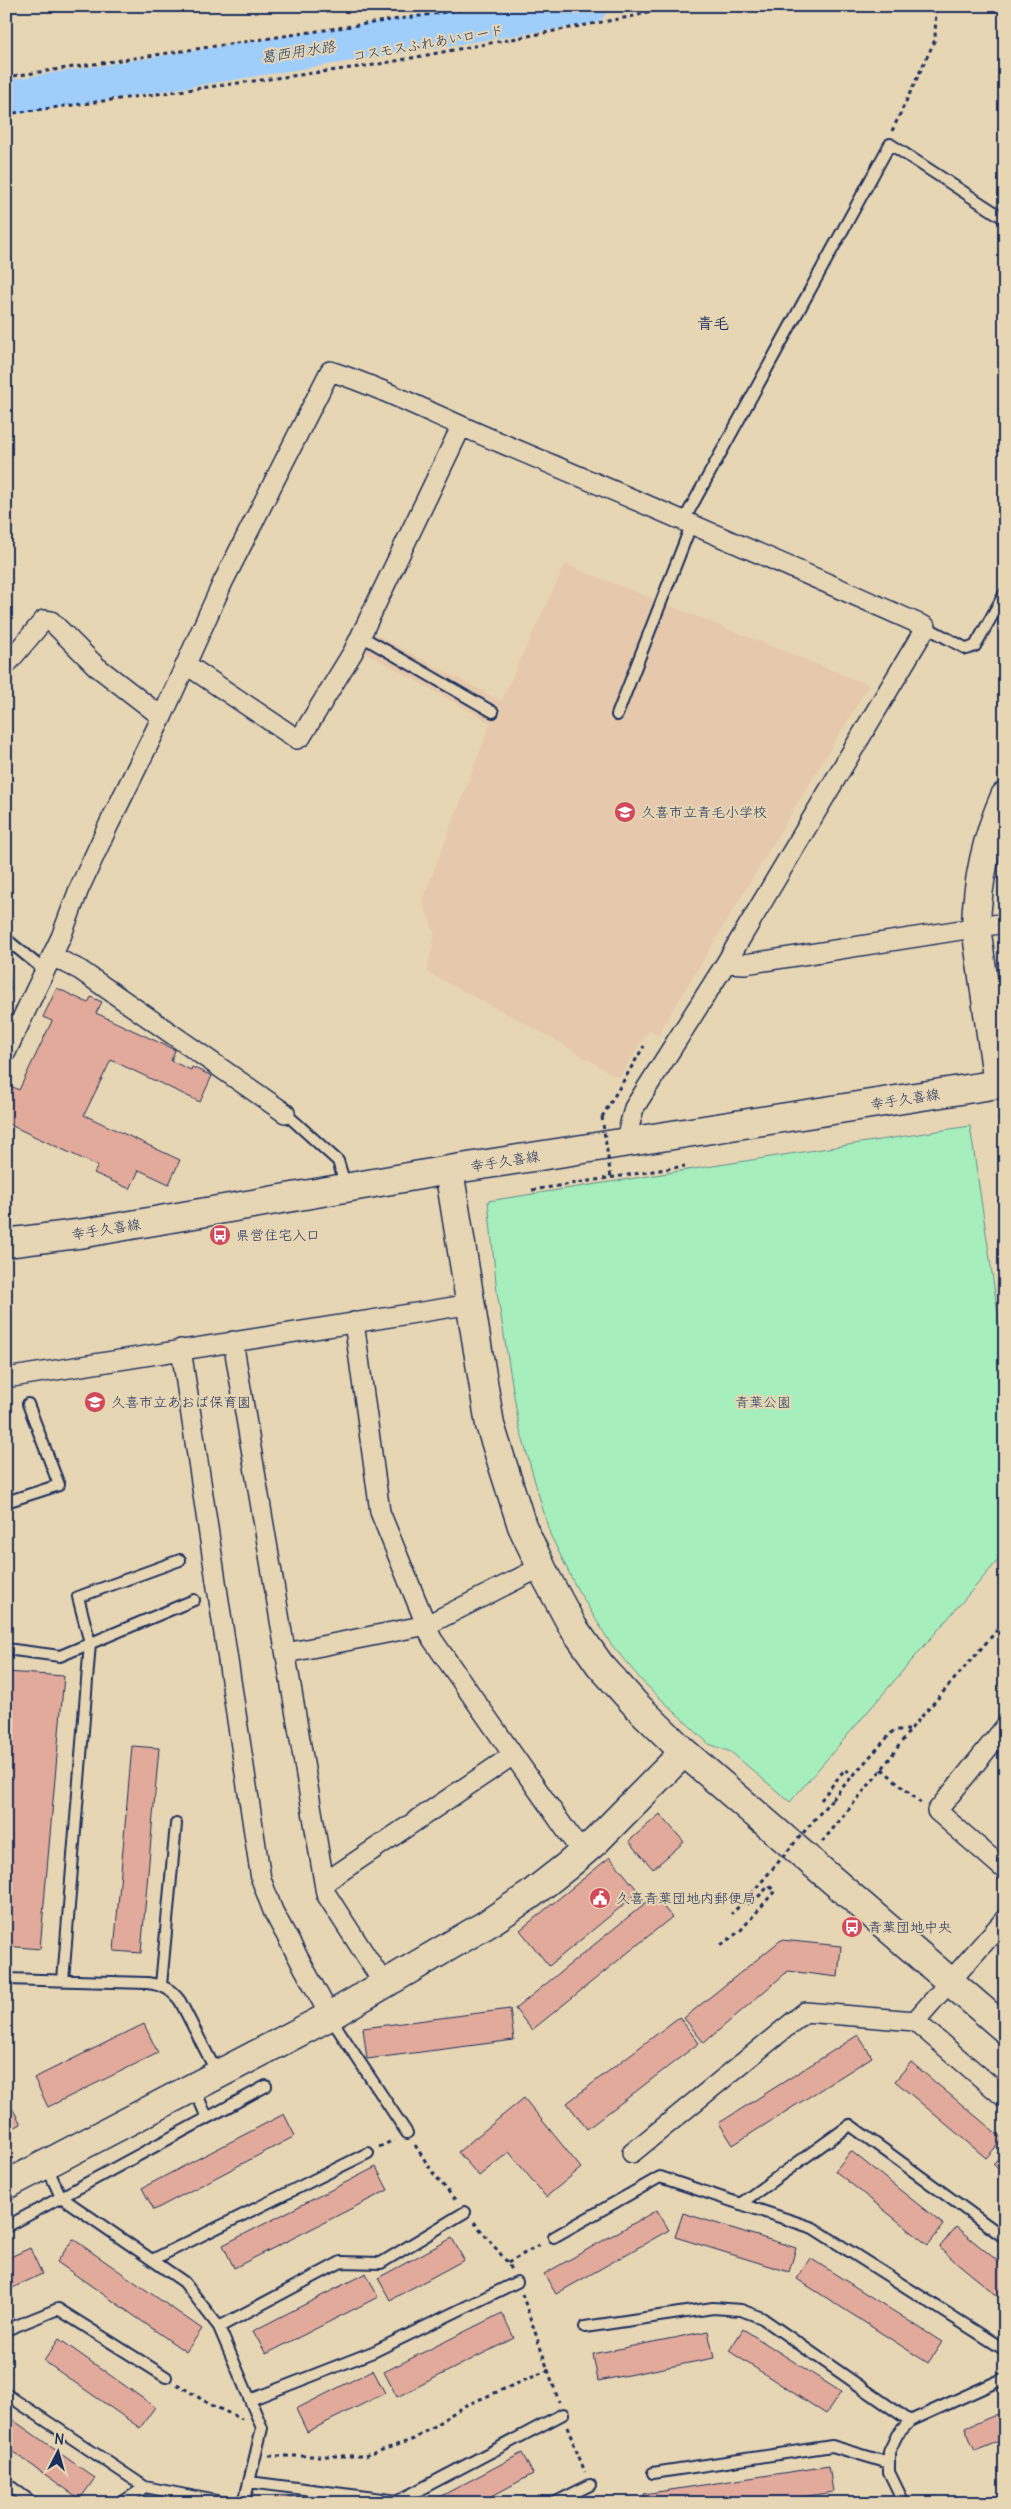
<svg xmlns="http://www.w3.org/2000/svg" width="1011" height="2509" font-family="Delius,'Klee One',sans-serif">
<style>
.built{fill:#e6c9ac}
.green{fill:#a6efbd;stroke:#608f8e}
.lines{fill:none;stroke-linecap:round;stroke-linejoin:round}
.stream{stroke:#6b8ebc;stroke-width:5.5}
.river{stroke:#a0cefb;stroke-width:35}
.building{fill:#e2aa9a;stroke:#1b2f5e}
.lane-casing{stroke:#1b2f5e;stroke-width:14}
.street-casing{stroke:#1b2f5e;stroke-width:22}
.secondary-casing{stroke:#1b2f5e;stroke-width:31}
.path{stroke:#1b2f5e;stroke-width:3;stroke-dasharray:4 4;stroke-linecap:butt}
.lane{stroke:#e7d6b3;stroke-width:10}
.street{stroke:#e7d6b3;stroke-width:19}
.secondary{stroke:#e7d6b3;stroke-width:28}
.path-bridge{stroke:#1b2f5e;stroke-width:3;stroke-dasharray:4 4;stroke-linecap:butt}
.labels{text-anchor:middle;stroke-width:4;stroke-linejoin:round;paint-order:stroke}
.street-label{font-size:14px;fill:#1b2f5e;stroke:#e7d6b3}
.poi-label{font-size:14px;fill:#1b2f5e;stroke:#e7d6b3;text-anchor:start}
.park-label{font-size:14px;fill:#294268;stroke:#e7d6b3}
.water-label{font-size:15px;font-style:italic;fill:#283f6e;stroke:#e7d6b3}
.quarter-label{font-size:16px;font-weight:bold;fill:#1b2f5e;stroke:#e7d6b3}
</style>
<rect width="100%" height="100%" fill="#e7d6b3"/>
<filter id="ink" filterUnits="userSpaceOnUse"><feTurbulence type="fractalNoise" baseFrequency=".02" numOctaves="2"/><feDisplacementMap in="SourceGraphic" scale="10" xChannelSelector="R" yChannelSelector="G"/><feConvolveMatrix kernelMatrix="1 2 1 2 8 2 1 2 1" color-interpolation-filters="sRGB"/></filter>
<g filter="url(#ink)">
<path class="built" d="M565 564 869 685 658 1035 649 1030 619 1078 552 1038 427 972 435 934 422 901 491 723 361 650 371 632 501 701Z"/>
<path class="green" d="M970 1126 1005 1360V1552L790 1802 731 1752 709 1744 643 1682 611 1644 576 1587 550 1534 519 1426 497 1292 488 1201Z"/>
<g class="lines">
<path class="stream" d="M6 966 9 989 6 996
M1000 1119 1005 1149"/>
<path class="river" d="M6 98 590 6"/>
</g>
<path class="building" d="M57 988 88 1003 91 997 102 1002 96 1013 175 1050 171 1061 191 1070 192 1067 212 1076 200 1102 111 1060 84 1115 180 1160 169 1184 139 1170 130 1189 94 1173 98 1166 6 1123V1101L13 1087 19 1090 52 1021 43 1017Z
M6 1672 64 1676 40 1949 6 1946Z
M132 1746 159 1748 141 1953 114 1951Z
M660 1814 684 1842 653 1869 629 1841Z
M610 1857 639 1892 549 1966 520 1930Z
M654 1896 672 1917 532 2030 515 2009Z
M781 1940 841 1946 838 1977 788 1971 704 2043 684 2018Z
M510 2009 514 2040 367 2059 363 2028Z
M679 2017 699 2043 587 2129 567 2103Z
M144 2024 158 2053 48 2107 34 2078Z
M858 2035 872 2057 733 2145 719 2123Z
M911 2062 1003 2139 986 2158 895 2081Z
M6 2097 21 2124 6 2132Z
M524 2098 581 2168 546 2197 509 2152 479 2176 458 2152Z
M284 2114 295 2136 154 2210 142 2188Z
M851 2151 944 2225 928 2245 835 2171Z
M1005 2151V2175L993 2164Z
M376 2167 388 2190 234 2268 223 2245Z
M657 2210 669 2230 556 2294 544 2274Z
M683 2213 796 2248 789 2272 675 2237Z
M956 2227 1005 2267V2302L939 2248Z
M452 2238 464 2260 390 2300 378 2278Z
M73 2239 202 2329 186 2352 57 2262Z
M30 2248 42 2274 6 2291V2259Z
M810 2258 942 2342 928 2363 797 2279Z
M366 2273 378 2297 266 2354 253 2331Z
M502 2313 514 2338 397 2397 384 2372Z
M743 2329 841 2392 826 2414 729 2351Z
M708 2331 714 2358 598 2381 593 2354Z
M59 2339 155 2407 140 2428 44 2361Z
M373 2370 385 2393 307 2432 296 2409Z
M1005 2411V2439L975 2451 965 2428Z
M6 2415 95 2478 80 2499 6 2447Z
M522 2453 533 2474 479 2503H428Z
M829 2466 833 2492 764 2503H646L644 2494Z
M275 2496 333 2503H275Z"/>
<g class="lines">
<g class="lane-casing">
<path id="lane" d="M684 520 890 144 1005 219
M926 627 967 649 975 646 1005 593
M361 636 493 712
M617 715 692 523
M6 939 44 970
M285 1113 338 1161 346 1187
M6 1502 59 1485 28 1404
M6 1649 60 1656 194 1600
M6 1979 147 1983C163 1985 171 1989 180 2001L217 2073
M63 1981 90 1643 78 1597 180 1560
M161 1985 176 1824
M330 2017 407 2133
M194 2087 207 2118
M46 2165 61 2197 184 2282 219 2327 262 2428 244 2503
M740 2204 850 2125 1005 2238
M6 2227 266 2086
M554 2237 660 2177 813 2228 1005 2350
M152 2260 368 2153
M219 2327 341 2262 381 2263 465 2212
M585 2327 713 2308 741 2310 762 2318 910 2421
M6 2330 58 2309 166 2377
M6 2394 145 2487 227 2503
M250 2400 373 2352 517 2282
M653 2473 832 2446 889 2463
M249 2482 398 2501 563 2414
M6 2483 33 2503
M121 2503 145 2487
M554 2503 590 2485
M904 2503 889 2472V2452L897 2435 910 2421 1005 2378"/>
</g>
<g class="street-casing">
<path id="street" d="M6 665 44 620 51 621 96 666 162 717
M187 665 297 739 301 737 353 652 461 427
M52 956 80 970 285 1113
M726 963 745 964 1005 923
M6 1052 61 937 79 889 109 824 162 717 223 582 330 371C389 390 444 420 501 443 643 503 785 564 926 627L726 963 634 1108 625 1143
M354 1322 380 1512 432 1639 582 1853
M233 1341 326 1894 384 1984
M181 1349 261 1879 273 1911 330 2016
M6 1378 472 1304
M286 1653 427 1625 541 1567
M1005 1727 937 1811 1005 1870
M324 1883 513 1755
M915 2021 1005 2098
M632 2153 805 2012 915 2021 1005 1919"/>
</g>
<g class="secondary-casing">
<path id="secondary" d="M998 1084 976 927C977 881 986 839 1005 796
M449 1170 490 1425 522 1526 546 1577 573 1627 600 1665 635 1704 684 1752 1005 2029
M6 1243 85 1233 449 1170 1005 1083
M6 2185 330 2016 487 1924 530 1895 567 1866 596 1841 684 1752"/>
</g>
<path class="path" d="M6 77 487 6
M6 114 374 65 634 16 674 6
M892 131 935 40 936 6
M602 1117 644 1046
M532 1190 685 1166
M882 1769 921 1803
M832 1799 894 1730H909
M821 1800 845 1769 853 1775
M822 1842 882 1769 910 1730 1005 1621
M721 1945 740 1931 775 1891 769 1886 750 1905 746 1900 731 1914
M415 2145 433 2173 457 2202
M379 2147 394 2140
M474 2222 508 2263 511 2271
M508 2263 542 2243
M522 2294 559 2402
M177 2384 211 2405 242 2419
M567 2427 585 2472
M269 2456H365L414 2439 464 2406 549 2370"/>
<use href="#lane" class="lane"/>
<use href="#street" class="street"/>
<use href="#secondary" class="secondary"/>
<path class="path-bridge" d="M602 1117 611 1178
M746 1900 832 1799"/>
</g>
</g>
<defs>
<g id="school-disc" transform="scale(1.125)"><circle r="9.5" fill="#d1495b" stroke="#e7d6b3"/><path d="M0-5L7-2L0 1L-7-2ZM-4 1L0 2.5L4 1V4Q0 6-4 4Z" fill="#fff"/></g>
<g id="bus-disc" transform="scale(1.125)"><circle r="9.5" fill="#d1495b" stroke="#e7d6b3"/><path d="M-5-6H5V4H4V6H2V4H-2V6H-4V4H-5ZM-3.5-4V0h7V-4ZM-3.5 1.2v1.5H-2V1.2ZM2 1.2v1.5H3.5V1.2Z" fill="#fff"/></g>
<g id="civic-disc" transform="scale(1.125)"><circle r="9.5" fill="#d1495b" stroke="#e7d6b3"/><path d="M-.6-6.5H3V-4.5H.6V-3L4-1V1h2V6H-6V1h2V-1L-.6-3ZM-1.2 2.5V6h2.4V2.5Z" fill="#fff"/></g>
</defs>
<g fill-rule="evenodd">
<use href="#school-disc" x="625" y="812"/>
<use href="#bus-disc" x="220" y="1235"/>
<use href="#school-disc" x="95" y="1402"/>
<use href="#civic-disc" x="600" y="1898"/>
<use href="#bus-disc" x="852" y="1927"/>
</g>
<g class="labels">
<g class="street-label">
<text transform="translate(428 43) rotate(-10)" y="5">コスモスふれあいロード</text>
<text transform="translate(905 1099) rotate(-9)" y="5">幸手久喜線</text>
<text transform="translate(505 1161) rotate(-9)" y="5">幸手久喜線</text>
<text transform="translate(106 1229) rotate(-9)" y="5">幸手久喜線</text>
</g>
<g class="poi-label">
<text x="641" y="817">久喜市立青毛小学校</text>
<text x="236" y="1240">県営住宅入口</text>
<text x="111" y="1407">久喜市立あおば保育園</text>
<text x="616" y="1903">久喜青葉団地内郵便局</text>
<text x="868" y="1932">青葉団地中央</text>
</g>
<g class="park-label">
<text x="763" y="1407">青葉公園</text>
</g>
<g class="water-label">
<text transform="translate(298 52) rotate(-9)" y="5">葛西用水路</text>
</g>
<g class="quarter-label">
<text x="713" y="329">青毛</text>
</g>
</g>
<rect width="1011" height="2509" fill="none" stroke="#e7d6b3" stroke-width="25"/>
<rect x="12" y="12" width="986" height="2484" fill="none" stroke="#1b2f5e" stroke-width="2" filter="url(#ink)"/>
<g transform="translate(58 2452) rotate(6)" stroke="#e7d6b3" stroke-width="4" paint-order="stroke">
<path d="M0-4L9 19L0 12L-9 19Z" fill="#1b2f5e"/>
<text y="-8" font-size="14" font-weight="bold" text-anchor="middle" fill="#1b2f5e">N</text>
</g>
</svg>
